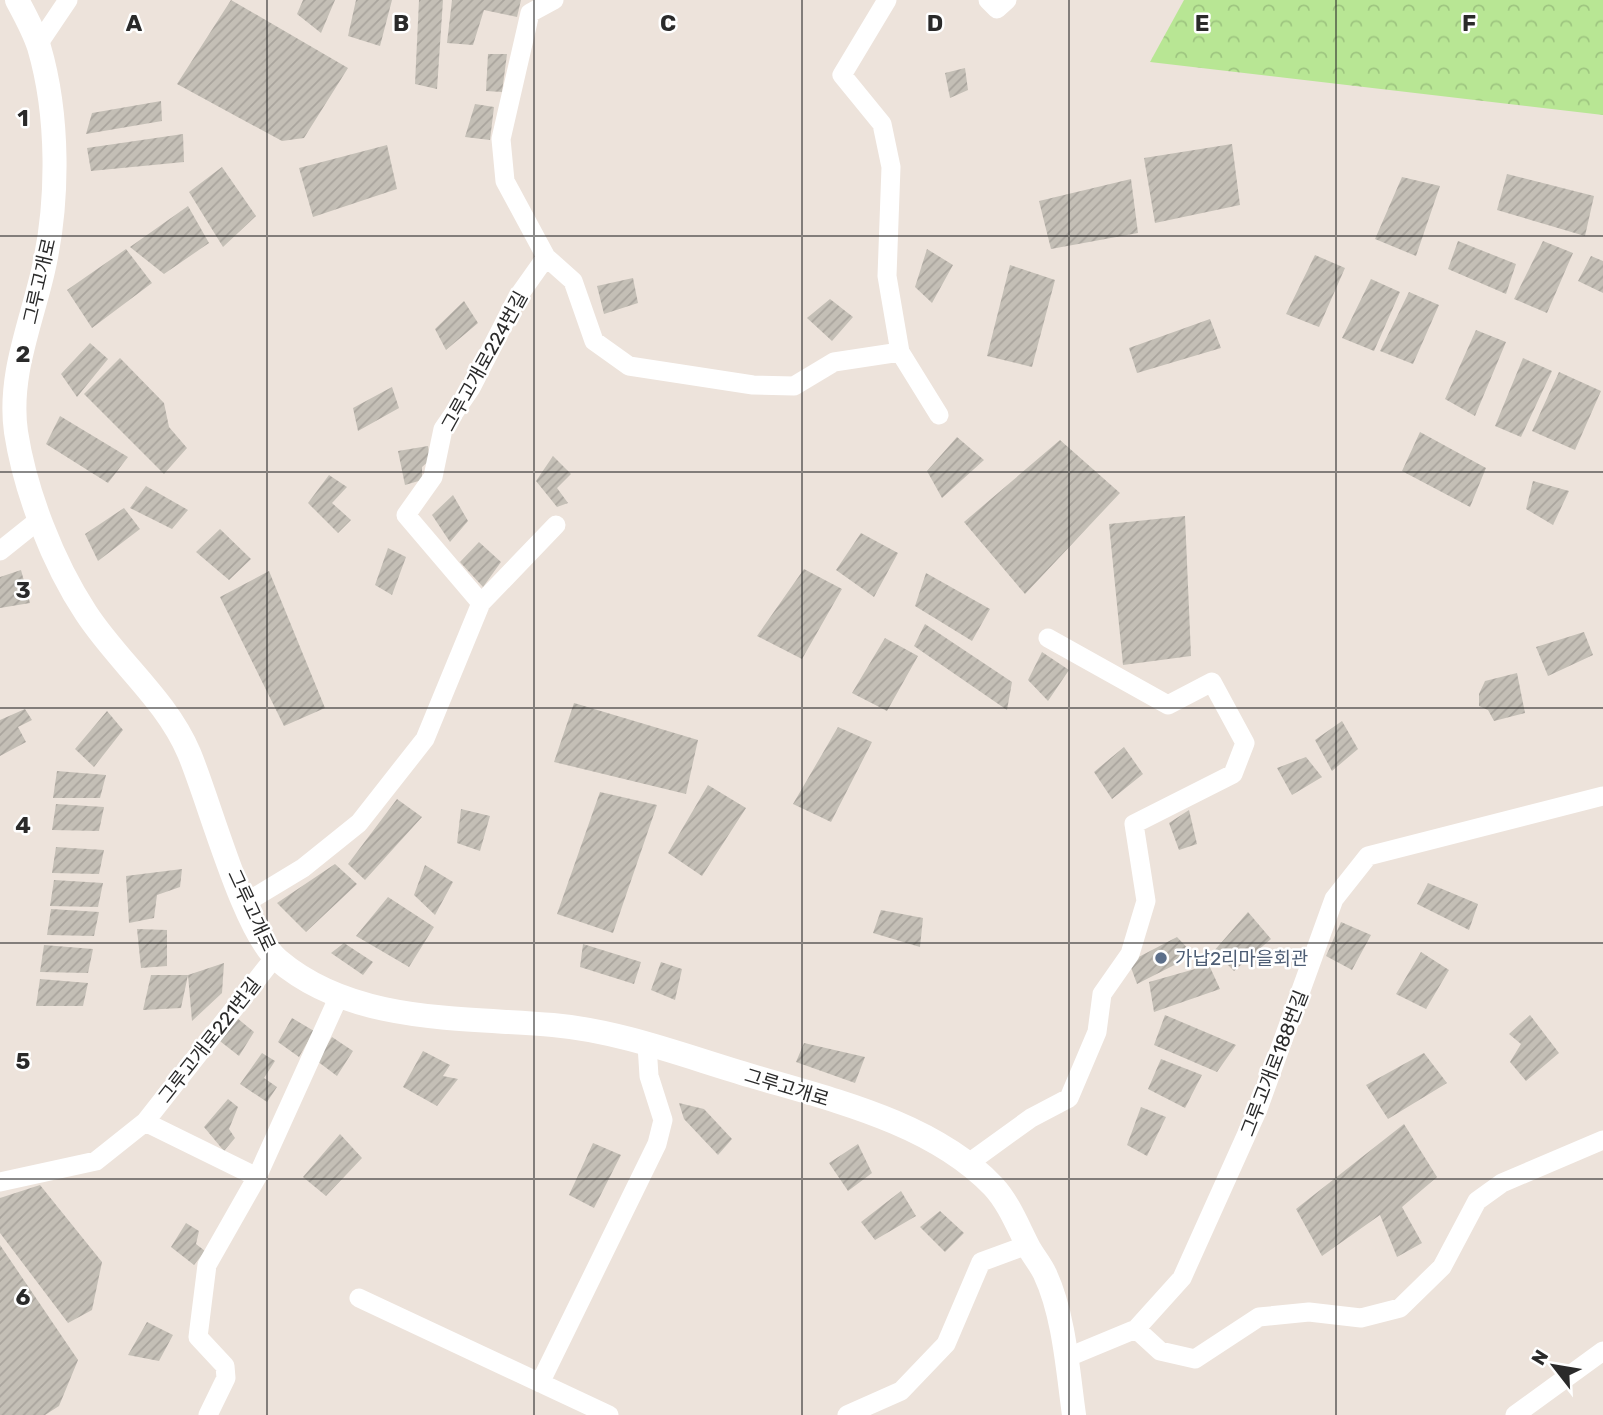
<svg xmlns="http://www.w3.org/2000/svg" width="1603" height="1415" font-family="Rubik,'Noto Sans KR',sans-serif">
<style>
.forest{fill:url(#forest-crowns)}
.building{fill:url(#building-hatch)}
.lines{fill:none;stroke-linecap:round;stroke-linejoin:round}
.minor{stroke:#fff;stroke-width:19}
.tertiary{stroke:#fff;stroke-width:24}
.grid{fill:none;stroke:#2a2a2a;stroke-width:2;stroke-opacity:0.55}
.service-dot{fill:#5c6f8a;stroke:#fff;stroke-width:2.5}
.labels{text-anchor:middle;stroke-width:5;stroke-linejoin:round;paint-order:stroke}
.street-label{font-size:19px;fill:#2a2a2a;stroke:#fff}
.service-label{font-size:19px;fill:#4e5e75;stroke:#fff;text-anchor:start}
.grid-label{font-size:23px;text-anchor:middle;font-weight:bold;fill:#2a2a2a;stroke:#fff;stroke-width:5;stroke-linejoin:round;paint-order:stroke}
</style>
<defs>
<pattern id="forest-crowns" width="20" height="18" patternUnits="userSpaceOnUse" patternTransform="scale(1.75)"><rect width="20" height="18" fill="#b8e694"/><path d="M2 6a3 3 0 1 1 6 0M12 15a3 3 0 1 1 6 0" fill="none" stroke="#9ec580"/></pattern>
<pattern id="building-hatch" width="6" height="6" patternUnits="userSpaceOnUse" patternTransform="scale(1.75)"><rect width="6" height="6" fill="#c4bfb6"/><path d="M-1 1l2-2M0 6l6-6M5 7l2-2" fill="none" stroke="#a9a49d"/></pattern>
</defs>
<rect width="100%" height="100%" fill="#ede3db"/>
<path class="forest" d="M1184 0H1603V115L1150 62Z"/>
<path class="building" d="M231 0 348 68 304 138 282 141 177 84Z
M303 0H335L321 33 297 14Z
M356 0H392L380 46 348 36Z
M419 0H443L437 89 415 84Z
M452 0H521L517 17 484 10 473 45 447 43Z
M488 54H507L502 92 486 91Z
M965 68 968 90 950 98 945 73Z
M161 101 162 121 86 134 92 113Z
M475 104 494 107 490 140 465 137Z
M183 134 184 162 91 171 87 148Z
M1232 144 1240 205 1155 223 1144 158Z
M387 145 397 189 313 217 299 168Z
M222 167 256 216 223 247 189 192Z
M1507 174 1594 196 1585 236 1497 210Z
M1402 177 1440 186 1416 256 1375 239Z
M1131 179 1138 233 1051 249 1039 201Z
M188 206 209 243 164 274 130 247Z
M1458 241 1516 264 1506 294 1448 269Z
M1543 241 1573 253 1547 313 1514 299Z
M126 249 152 283 92 328 67 290Z
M927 249 953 265 932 303 915 287Z
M1315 255 1345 268 1319 327 1286 314Z
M1591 256 1603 261V293L1578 281Z
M1010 265 1055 280 1032 367 987 356Z
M633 278 638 303 604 314 597 286Z
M1371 279 1400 292 1374 351 1342 338Z
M1409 292 1439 305 1413 364 1380 351Z
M830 299 853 317 832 341 807 318Z
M464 301 478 323 446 350 435 329Z
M1210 319 1221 348 1137 373 1129 348Z
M1476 330 1506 342 1475 416 1445 399Z
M90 343 108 359 77 397 61 374Z
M120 358 164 403 169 427 187 448 164 474 84 394Z
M1523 358 1552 371 1521 437 1495 426Z
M1559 372 1601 391 1575 450 1532 431Z
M392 387 399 408 358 431 353 408Z
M60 416 128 457 108 483 46 444Z
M1420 432 1486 468 1470 507 1402 471Z
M957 437 984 460 942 498 927 471Z
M1060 440 1120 493 1025 594 964 522Z
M428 446 430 460 422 467V480L405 485 398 451Z
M553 456 571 474 557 488 568 503 557 507 536 481Z
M329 475 347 487 332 503 351 520 338 533 308 503Z
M1533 481 1569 491 1553 525 1526 509Z
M146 486 188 510 172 529 130 508Z
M453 495 468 521 450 542 432 515Z
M124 508 140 529 98 561 85 534Z
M1185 516 1191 656 1123 665 1109 524Z
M220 529 251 559 229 580 196 552Z
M861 533 898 553 874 597 836 570Z
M479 542 501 562 483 587 460 562Z
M388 548 406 557 392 595 375 585Z
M804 569 842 589 802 659 757 636Z
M21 570 30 603 0 608V577Z
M269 571 325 708 284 726 220 597Z
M926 573 990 609 972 641 915 606Z
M925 624 1012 682 1007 710 914 646Z
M1584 632 1593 655 1548 676 1536 647Z
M885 638 918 656 887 711 852 693Z
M1042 652 1069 670 1048 701 1028 680Z
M1517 673 1525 713 1494 721 1488 710 1479 706V694L1485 681Z
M574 703 698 740 686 794 554 762Z
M25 709 32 720 18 727 26 742 0 756V720Z
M107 711 123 730 94 767 75 749Z
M1342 721 1358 749 1332 771 1315 740Z
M838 727 872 742 831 822 793 804Z
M1124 747 1143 774 1112 799 1094 772Z
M1306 757 1322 777 1292 795 1277 768Z
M57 771 106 775 100 798H53Z
M708 785 746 808 702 876 668 853Z
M600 792 657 805 613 933 557 914Z
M397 799 422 817 365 880 348 864Z
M56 804 104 807 99 831 52 830Z
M461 809 490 816 480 851 457 843Z
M1189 810 1197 844 1179 850 1169 823Z
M56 847 104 850 99 874 52 873Z
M335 864 357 884 306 932 277 903Z
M425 865 453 882 435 915 414 895Z
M182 869 180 887 157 895 154 918 129 923 126 876Z
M54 880 103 883 98 907 50 906Z
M1428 883 1478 904 1469 930 1417 904Z
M388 897 434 927 409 967 356 936Z
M51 909 99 912 94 936 47 935Z
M881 910 923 918 920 947 873 933Z
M1248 912 1271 939 1234 971 1214 951Z
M1341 922 1371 935 1352 970 1326 956Z
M137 929 167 930V966L141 968Z
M1177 937 1194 955 1137 984 1129 962Z
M344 943 373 962 363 975 331 953Z
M583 944 641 962 634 984 580 967Z
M44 945 93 949 88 973 40 972Z
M1421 952 1449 970 1426 1009 1396 994Z
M661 962 682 969 675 1000 651 990Z
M224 963 222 993 192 1021 188 975Z
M1209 965 1220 989 1154 1012 1149 982Z
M151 975H188L181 1008 143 1010Z
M40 979 88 983 83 1006H36Z
M1165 1015 1236 1045 1217 1072 1154 1045Z
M1530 1015 1559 1053 1526 1081 1510 1062 1521 1044 1509 1034Z
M237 1018 254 1032 239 1056 216 1038Z
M292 1018 314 1031 299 1057 278 1042Z
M332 1037 353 1051 337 1076 317 1061Z
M804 1043 865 1057 855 1083 796 1062Z
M423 1051 450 1065 443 1076 458 1079 437 1106 403 1087Z
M262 1053 275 1061 264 1078 277 1087 267 1102 240 1084Z
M1424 1053 1447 1083 1388 1119 1366 1085Z
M1161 1059 1202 1075 1185 1108 1148 1089Z
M228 1099 238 1107 229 1129 235 1138 224 1151 204 1127Z
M679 1103 704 1109 732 1139 718 1155 684 1119Z
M1141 1107 1166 1117 1147 1156 1127 1145Z
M1404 1124 1437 1177 1402 1207 1422 1243 1397 1257 1380 1215 1322 1256 1296 1209Z
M340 1134 362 1158 326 1196 303 1177Z
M593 1143 621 1155 594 1208 569 1195Z
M858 1144 872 1173 848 1191 829 1163Z
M40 1185 102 1262 92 1310 68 1323 0 1233V1198Z
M901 1191 916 1216 875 1240 861 1222Z
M940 1211 964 1233 945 1252 920 1227Z
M186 1223 199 1231 196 1244 205 1251 194 1265 171 1247Z
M0 1245 78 1360 59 1406 45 1415H0Z
M147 1322 173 1335 159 1361 128 1355Z"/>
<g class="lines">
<path class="minor" d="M887 0 842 75 882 124 891 167 887 276 900 352 939 415
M988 0 997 9 1007 0
M39 43 68 0
M546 257 573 281 594 341 629 366 753 385 794 386 834 362 900 352
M0 551 40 519
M481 603 556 525
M245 903 303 868 359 823 425 739 481 603 406 515 433 477 443 429 471 388 517 298 546 257 505 181 501 139 530 13 554 0
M145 1122 257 1177
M966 1165 1031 1118 1069 1098 1097 1032 1102 994 1130 954 1146 901 1134 824 1233 774 1245 743 1212 682 1168 705 1048 638
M0 1182 96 1161 145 1122 274 958
M359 1298 609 1415
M1136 1329 1160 1351 1195 1359 1259 1317 1309 1312 1361 1318 1400 1308 1442 1267 1477 1201 1502 1183 1603 1140
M1066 1358 1136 1329 1182 1278 1258 1109 1334 899 1368 856 1603 796
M540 1383 657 1144 663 1120 649 1076 647 1045
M208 1415 226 1378 225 1366 198 1337 207 1265 257 1177 339 996
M847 1415 901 1391 946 1344 981 1262 1027 1245
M1515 1415 1603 1351"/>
<path class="tertiary" d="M17 0C25 15 34 31 39 47 59 115 59 202 43 271 31 324 8 376 16 432 25 491 53 563 86 613 118 662 166 699 189 753 209 800 244 932 278 960 353 1024 461 1017 553 1025 621 1031 687 1057 752 1076 833 1100 933 1123 993 1186 1009 1203 1018 1227 1029 1248 1034 1257 1041 1265 1045 1274 1064 1314 1068 1372 1074 1415"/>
</g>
<path class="grid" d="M267 0V1415M534 0V1415M802 0V1415M1069 0V1415M1336 0V1415M0 236H1603M0 472H1603M0 708H1603M0 943H1603M0 1179H1603"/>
<circle class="service-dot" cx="1161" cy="958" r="7"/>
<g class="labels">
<g class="street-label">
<text transform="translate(39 281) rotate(-77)" y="7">그루고개로</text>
<text transform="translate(484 361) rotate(-61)" y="7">그루고개로224번길</text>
<text transform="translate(252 910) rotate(65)" y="7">그루고개로</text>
<text transform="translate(209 1040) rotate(-52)" y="7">그루고개로221번길</text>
<text transform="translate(1274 1063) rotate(-69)" y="7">그루고개로188번길</text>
<text transform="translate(787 1087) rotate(17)" y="7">그루고개로</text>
</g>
<g class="service-label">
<text x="1175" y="965">가납2리마을회관</text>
</g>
</g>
<g class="grid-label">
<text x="134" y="31">A</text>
<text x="401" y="31">B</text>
<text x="668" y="31">C</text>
<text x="935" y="31">D</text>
<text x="1202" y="31">E</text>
<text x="1469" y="31">F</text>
<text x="23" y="126">1</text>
<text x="23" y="362">2</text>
<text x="23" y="598">3</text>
<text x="23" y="833">4</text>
<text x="23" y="1069">5</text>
<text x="23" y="1305">6</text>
</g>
<g transform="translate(1554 1366) rotate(301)" stroke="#ffffff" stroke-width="5" paint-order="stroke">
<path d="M0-5L12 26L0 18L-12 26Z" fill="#2a2a2a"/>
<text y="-10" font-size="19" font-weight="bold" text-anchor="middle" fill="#2a2a2a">N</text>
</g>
</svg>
